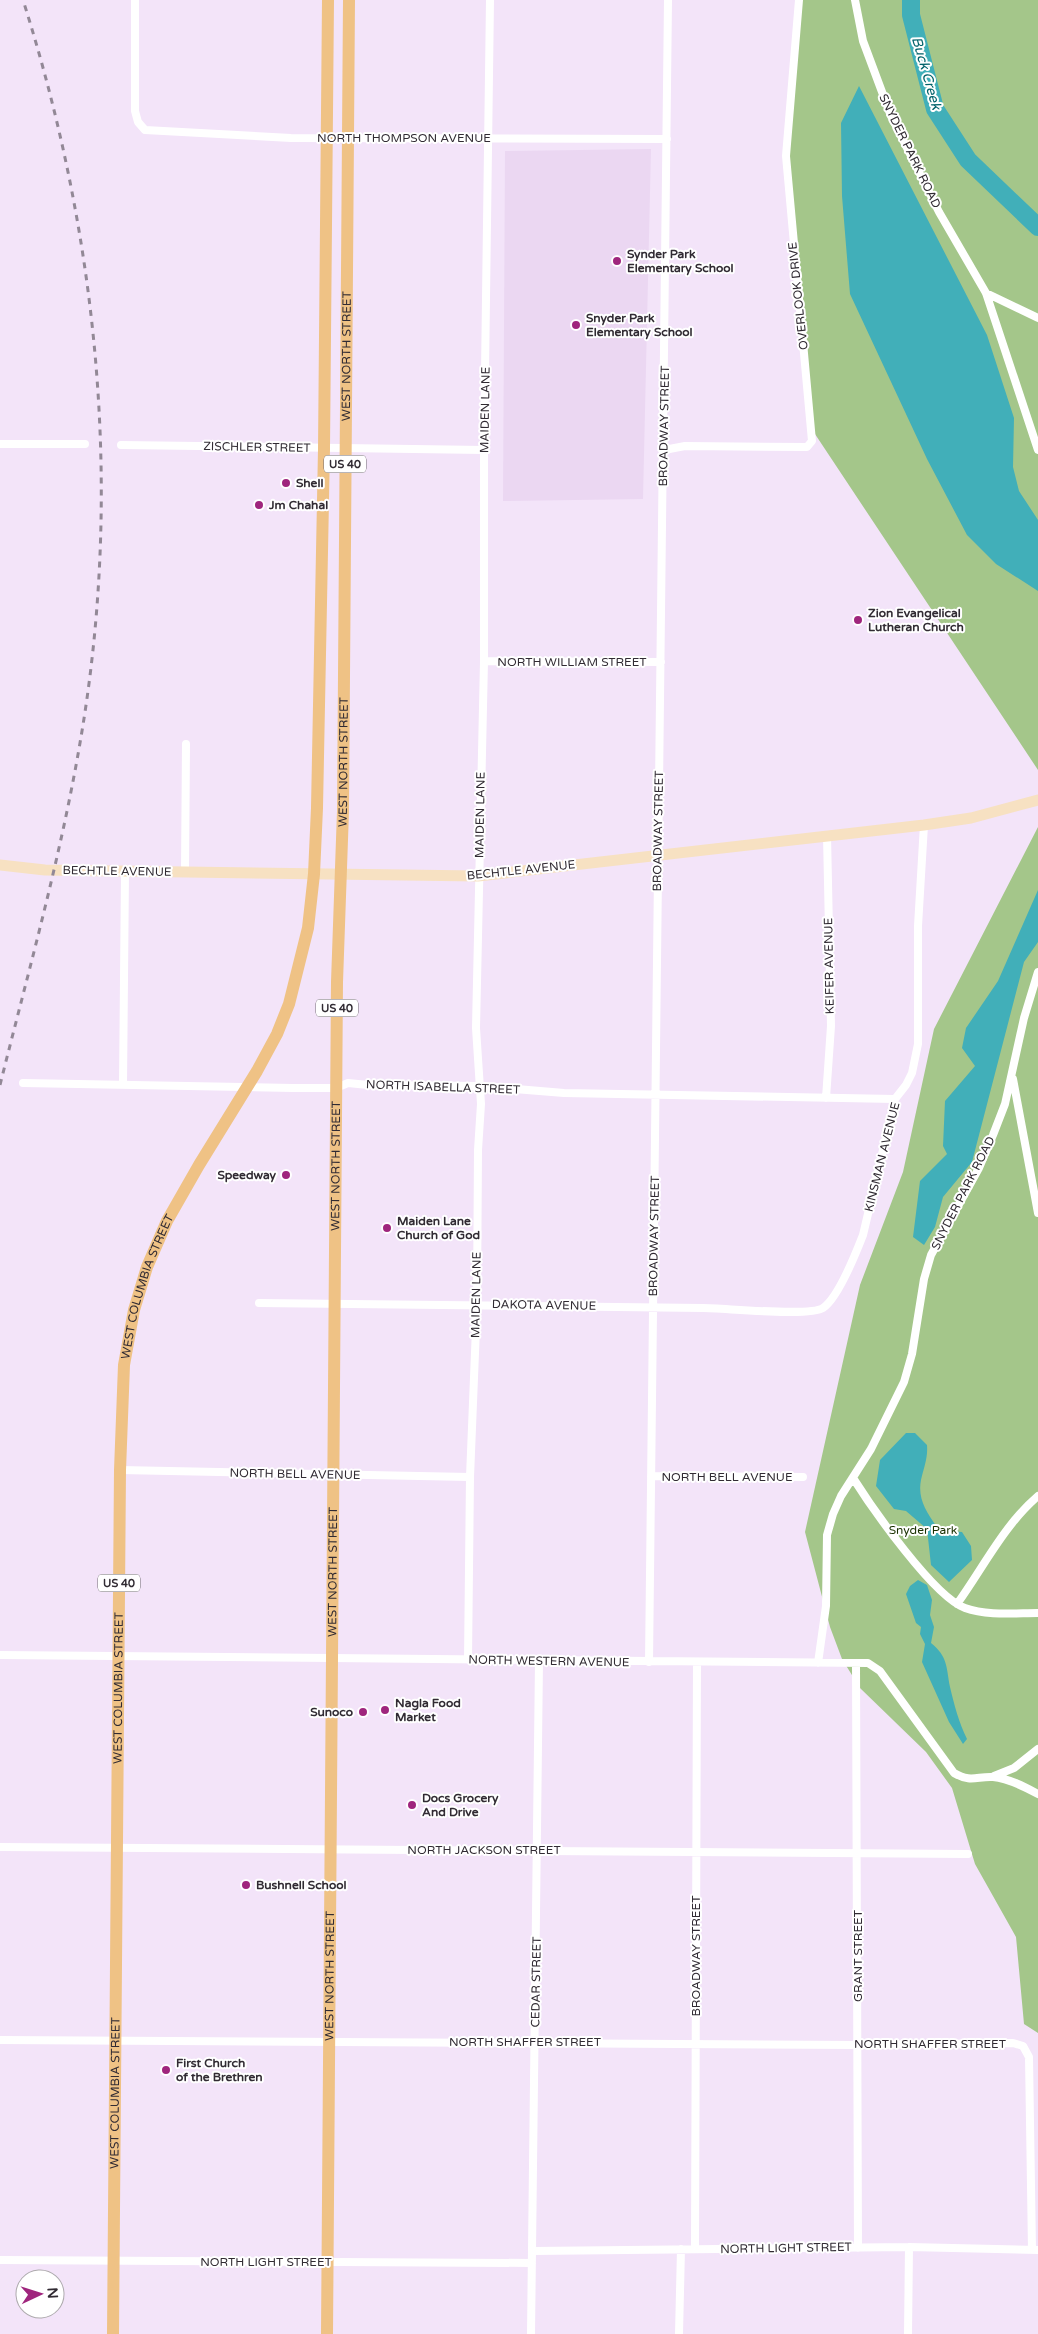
<svg xmlns="http://www.w3.org/2000/svg" width="1038" height="2334" font-family="'Varela Round',sans-serif">
<style>
.built{fill:#ebd7f2}
.green{fill:#a4c68a}
.water{fill:#41afb9}
.lines{fill:none;stroke-linecap:round;stroke-linejoin:round}
.river{stroke:#41afb9;stroke-width:18}
.street{stroke:#fff;stroke-width:8}
.secondary{stroke:#f7e1c2;stroke-width:11}
.primary{stroke:#efc285;stroke-width:12}
.rail{stroke:#928896;stroke-width:3;stroke-dasharray:6 6;stroke-linecap:butt}
.poi-dot{fill:#9f257d;stroke:#fff;stroke-width:2}
.labels{text-anchor:middle;stroke-width:4;stroke-linejoin:round;paint-order:stroke}
.shield{fill:#fff;stroke:#6f6b70;stroke-width:1}
.shield-label{font-size:11px;font-weight:bold;fill:#312b33}
.street-label{font-size:12px;fill:#312b33;stroke:#fff}
.poi-label{font-size:12px;font-weight:bold;fill:#312b33;stroke:#fff;text-anchor:start}
.park-label{font-size:12px;fill:#1a3101;stroke:#fff}
.water-label{font-size:14px;font-style:italic;fill:#01626a;stroke:#fff}
</style>
<rect width="100%" height="100%" fill="#f3e4f9"/>
<path class="built" d="M651 149 643 499 503 501 505 151Z"/>
<path class="green" d="M801 0H1038V770L811 428 786 156Z
M1038 827V2033L1024 2024 1016 1937 975 1864 952 1788 926 1752 860 1688 842 1659 830 1627 805 1532 860 1285 903 1172 934 1029Z"/>
<path class="water" d="M859 86 987 335 1014 418 1013 467 1019 491 1038 520V591L996 564 967 535 927 459 850 294 842 196 841 123Z
M1038 890V942L1024 962 972 1162 943 1197 935 1227 924 1245 913 1237 920 1181 947 1154 943 1146 945 1101 975 1066 962 1048 966 1028 998 981Z
M906 1433H915L927 1445C928 1458 924 1467 921 1480 917 1500 928 1514 939 1530L962 1532 971 1546 972 1560 949 1582 931 1565 927 1529 906 1511 894 1509 876 1486 880 1460Z
M918 1580 927 1585 932 1600 930 1615 934 1627 931 1643C948 1657 946 1666 950 1687 954 1704 959 1723 967 1739L963 1744 949 1722 922 1662 925 1644 920 1634 921 1627 916 1623 906 1594 910 1586Z"/>
<g class="lines">
<path class="river" d="M911 0V15L935 109 968 160 1038 227"/>
<path class="street" d="M135 0V111L138 122 145 130 291 138 667 139
M855 0 863 41 891 116 939 212 986 293 1038 450
M986 293 1038 318
M0 444H85
M121 445 484 450
M664 450 685 446 807 447 812 441 786 156 799 0
M484 661 661 662
M185 872 186 744
M1013 1079 1038 1213
M23 1083 293 1088H336L348 1083 368 1085 479 1086 564 1093 895 1099
M123 1085 125 872
M826 1098 831 1026 827 835
M259 1303C407 1304 555 1305 703 1308 724 1308 810 1317 823 1308 838 1298 856 1253 863 1235L895 1099 906 1085 912 1073 918 1044V926L924 825
M120 1470 470 1477
M651 1476 803 1477
M853 1478C872 1508 934 1597 965 1608 987 1616 1015 1613 1038 1613
M957 1604C983 1568 1004 1525 1038 1496
M0 1655 868 1663 880 1671 954 1773C971 1783 977 1776 993 1777 1008 1778 1025 1787 1038 1794
M468 1660 470 1477 477 1303 478 1150 481 1104 476 1028 484 661V447L490 0
M649 1662 668 0
M818 1663 826 1606 827 1535 833 1514 841 1496 871 1449 904 1382 912 1354 924 1279 931 1255 979 1168 993 1135 1005 1104 1024 1018 1038 972
M856 1664 858 2248
M994 1776 1014 1768 1038 1749
M0 1847 968 1854
M0 2040 858 2045 1013 2043 1023 2046 1029 2057 1032 2250
M695 2249 697 1662
M534 2251 909 2247 1038 2250
M0 2260 532 2263
M531 2334 539 1661
M679 2334 681 2249
M908 2334 909 2247"/>
<path class="secondary" d="M0 865 45 870 478 876 924 825 971 818 1038 800"/>
<g class="primary">
<path id="s1" d="M113 2334 120 1470 124 1365 134 1310 147 1267 167 1221 199 1165 257 1071 277 1034 289 1004 308 928 314 874 317 808 324 449 328 0"/>
<path id="s2" d="M327 2334 337 982 343 811 349 0"/>
</g>
<path class="rail" d="M0 1085C31 961 66 838 85 712 121 473 96 230 23 0"/>
</g>
<g class="poi-dot">
<circle cx="617" cy="261" r="5"/>
<circle cx="576" cy="325" r="5"/>
<circle cx="286" cy="483" r="5"/>
<circle cx="259" cy="505" r="5"/>
<circle cx="858" cy="620" r="5"/>
<circle cx="286" cy="1175" r="5"/>
<circle cx="387" cy="1228" r="5"/>
<circle cx="385" cy="1710" r="5"/>
<circle cx="363" cy="1712" r="5"/>
<circle cx="412" cy="1805" r="5"/>
<circle cx="246" cy="1885" r="5"/>
<circle cx="166" cy="2070" r="5"/>
</g>
<g class="labels">
<g class="shield">
<rect x="324" y="455.5" width="42" height="17" rx="4"/>
<rect x="316" y="999.5" width="42" height="17" rx="4"/>
<rect x="98" y="1574.5" width="42" height="17" rx="4"/>
</g>
<g class="shield-label">
<text x="345" y="468">US 40</text>
<text x="337" y="1012">US 40</text>
<text x="119" y="1587">US 40</text>
</g>
<g class="street-label">
<text x="404" y="142">NORTH THOMPSON AVENUE</text>
<text transform="translate(910 151) rotate(64)" y="4">SNYDER PARK ROAD</text>
<text transform="translate(798 296) rotate(-96)" y="4">OVERLOOK DRIVE</text>
<text dy="4" stroke="none"><textPath href="#s2" startOffset="1978">WEST NORTH STREET</textPath></text>
<text transform="translate(485 410) rotate(-89)" y="4">MAIDEN LANE</text>
<text transform="translate(664 426) rotate(-89)" y="4">BROADWAY STREET</text>
<text transform="translate(257 447) rotate(1)" y="4">ZISCHLER STREET</text>
<text x="572" y="666">NORTH WILLIAM STREET</text>
<text dy="4" stroke="none"><textPath href="#s2" startOffset="1572">WEST NORTH STREET</textPath></text>
<text transform="translate(480 815) rotate(-89)" y="4">MAIDEN LANE</text>
<text transform="translate(658 831) rotate(-89)" y="4">BROADWAY STREET</text>
<text transform="translate(521 870) rotate(-6)" y="4">BECHTLE AVENUE</text>
<text transform="translate(117 871) rotate(1)" y="4">BECHTLE AVENUE</text>
<text transform="translate(829 966) rotate(-91)" y="4">KEIFER AVENUE</text>
<text transform="translate(443 1087) rotate(2)" y="4">NORTH ISABELLA STREET</text>
<text transform="translate(882 1157) rotate(-76)" y="4">KINSMAN AVENUE</text>
<text dy="4" stroke="none"><textPath href="#s2" startOffset="1168">WEST NORTH STREET</textPath></text>
<text transform="translate(963 1193) rotate(-63)" y="4">SNYDER PARK ROAD</text>
<text transform="translate(654 1236) rotate(-89)" y="4">BROADWAY STREET</text>
<text dy="4" stroke="none"><textPath href="#s1" startOffset="1051">WEST COLUMBIA STREET</textPath></text>
<text transform="translate(476 1295) rotate(-89)" y="4">MAIDEN LANE</text>
<text transform="translate(544 1305) rotate(1)" y="4">DAKOTA AVENUE</text>
<text transform="translate(295 1474) rotate(1)" y="4">NORTH BELL AVENUE</text>
<text x="727" y="1481">NORTH BELL AVENUE</text>
<text dy="4" stroke="none"><textPath href="#s2" startOffset="762">WEST NORTH STREET</textPath></text>
<text transform="translate(549 1661) rotate(1)" y="4">NORTH WESTERN AVENUE</text>
<text dy="4" stroke="none"><textPath href="#s1" startOffset="646">WEST COLUMBIA STREET</textPath></text>
<text x="484" y="1854">NORTH JACKSON STREET</text>
<text transform="translate(696 1956) rotate(-90)" y="4">BROADWAY STREET</text>
<text transform="translate(858 1956) rotate(-90)" y="4">GRANT STREET</text>
<text dy="4" stroke="none"><textPath href="#s2" startOffset="358">WEST NORTH STREET</textPath></text>
<text transform="translate(536 1982) rotate(-89)" y="4">CEDAR STREET</text>
<text x="525" y="2046">NORTH SHAFFER STREET</text>
<text x="930" y="2048">NORTH SHAFFER STREET</text>
<text dy="4" stroke="none"><textPath href="#s1" startOffset="241">WEST COLUMBIA STREET</textPath></text>
<text transform="translate(786 2248) rotate(-1)" y="4">NORTH LIGHT STREET</text>
<text x="266" y="2266">NORTH LIGHT STREET</text>
</g>
<g class="poi-label">
<text x="627" y="258">Synder Park<tspan x="627" dy="14">Elementary School</tspan></text>
<text x="586" y="322">Snyder Park<tspan x="586" dy="14">Elementary School</tspan></text>
<text x="296" y="487">Shell</text>
<text x="269" y="509">Jm Chahal</text>
<text x="868" y="617">Zion Evangelical<tspan x="868" dy="14">Lutheran Church</tspan></text>
<text x="276" y="1179" text-anchor="end">Speedway</text>
<text x="397" y="1225">Maiden Lane<tspan x="397" dy="14">Church of God</tspan></text>
<text x="395" y="1707">Nagla Food<tspan x="395" dy="14">Market</tspan></text>
<text x="353" y="1716" text-anchor="end">Sunoco</text>
<text x="422" y="1802">Docs Grocery<tspan x="422" dy="14">And Drive</tspan></text>
<text x="256" y="1889">Bushnell School</text>
<text x="176" y="2067">First Church<tspan x="176" dy="14">of the Brethren</tspan></text>
</g>
<g class="park-label">
<text x="923" y="1534">Snyder Park</text>
</g>
<g class="water-label">
<text transform="translate(927 73) rotate(74)" y="5">Buck Creek</text>
</g>
</g>
<g transform="translate(40 2294) rotate(86)"><circle r="24" fill="#ffffff" stroke="#adaaad"/>
<path d="M0-4L9 19L0 12L-9 19Z" fill="#9f257d"/>
<text y="-8" font-size="14" font-weight="bold" text-anchor="middle" fill="#312b33">N</text>
</g>
</svg>
